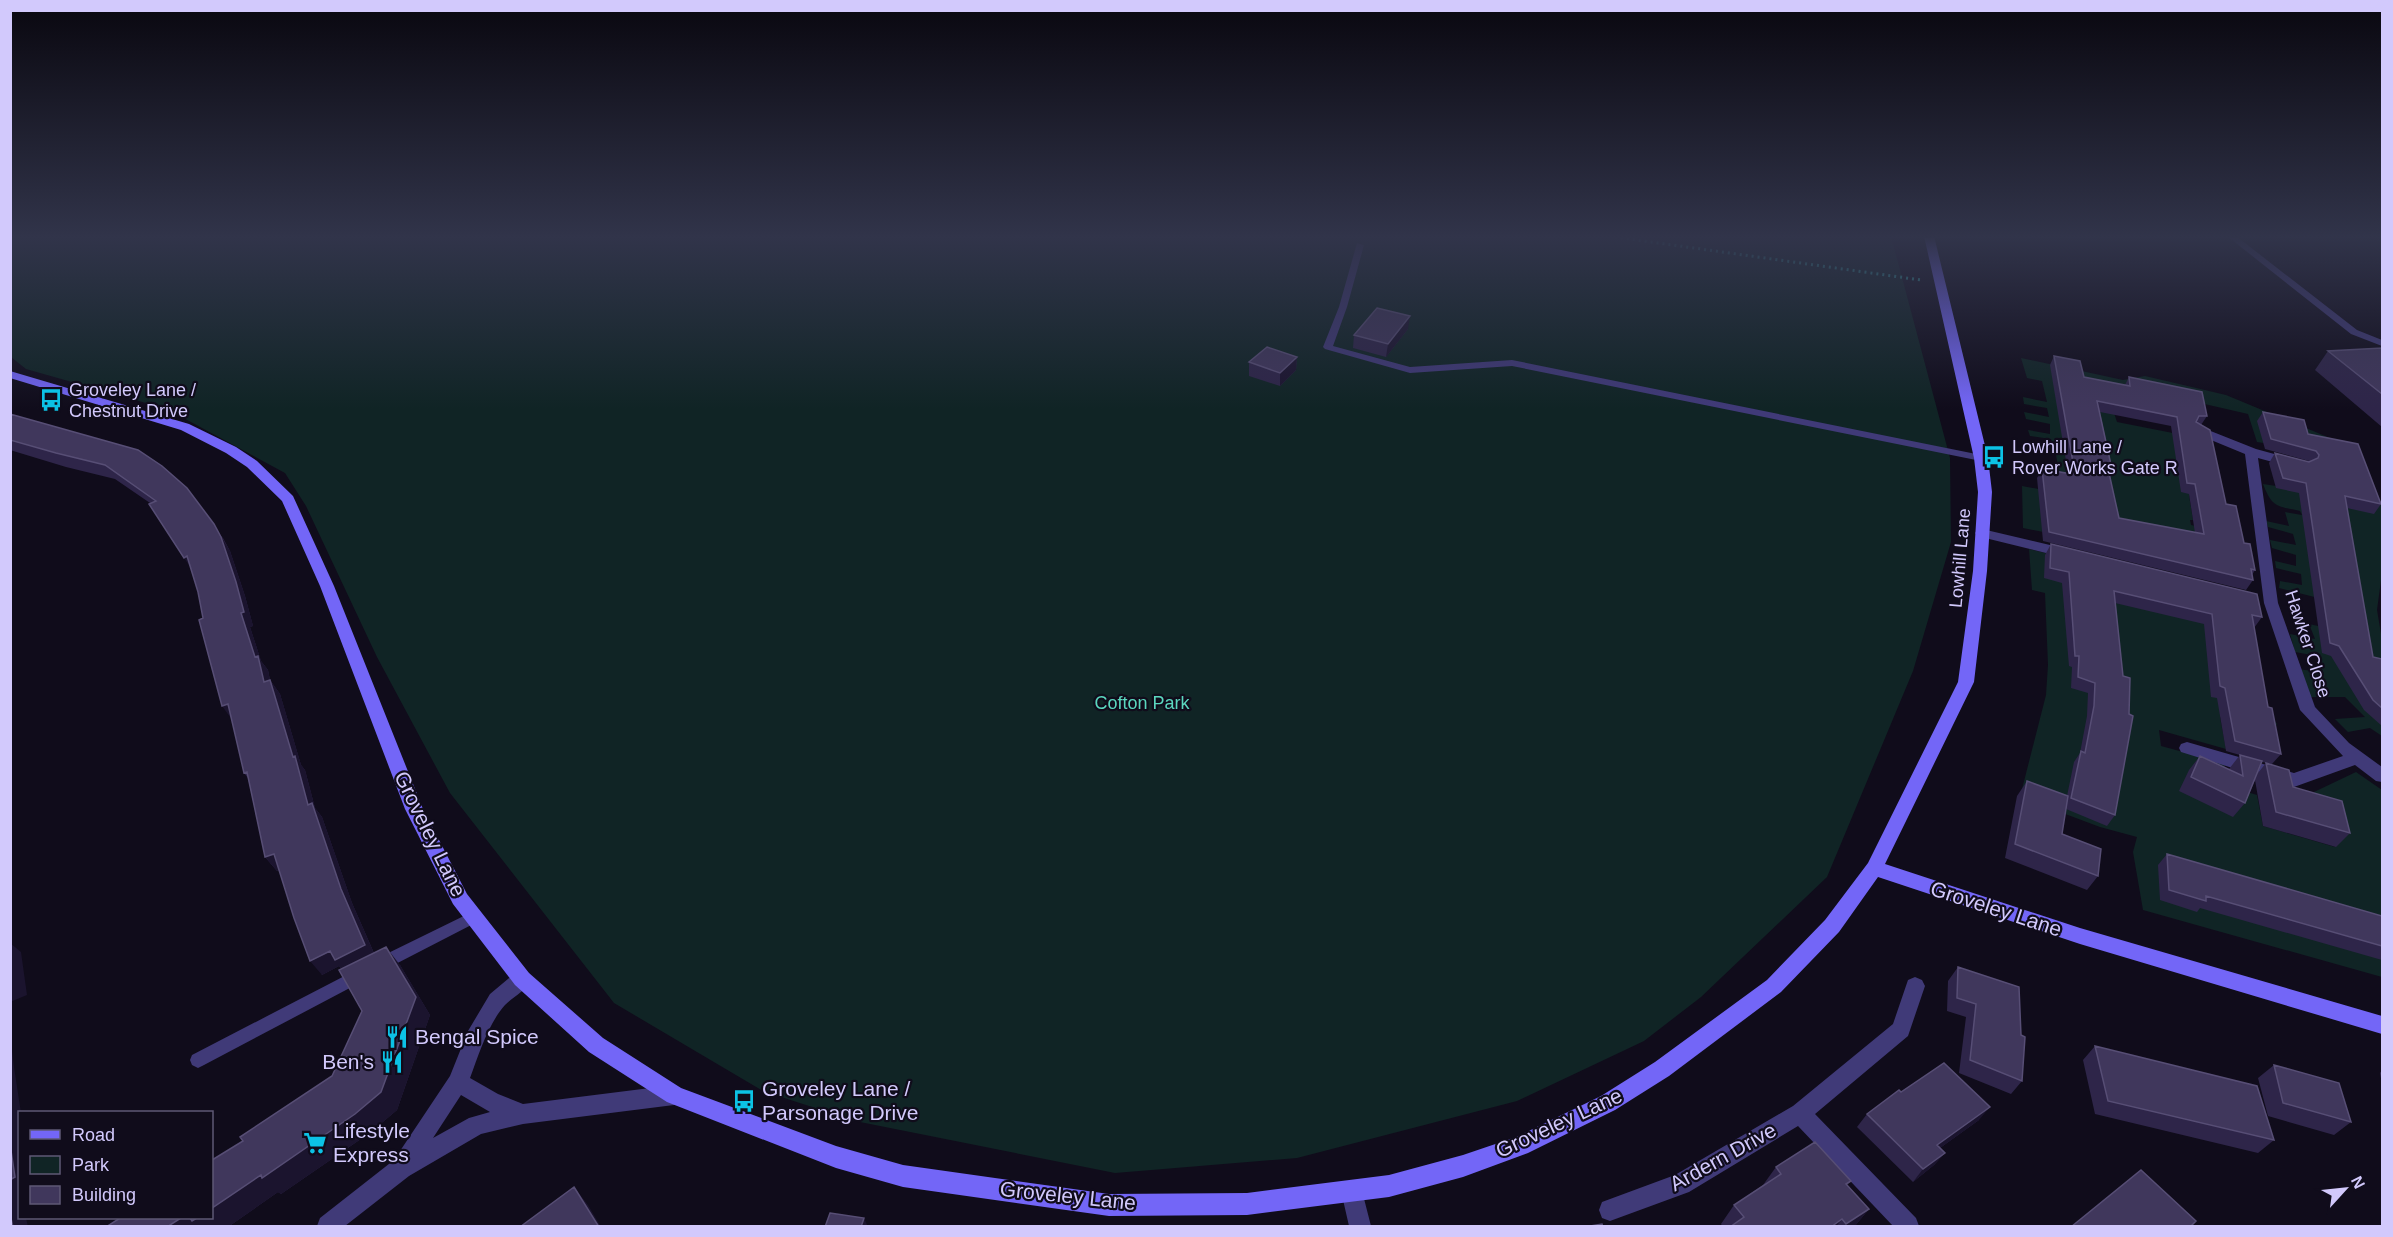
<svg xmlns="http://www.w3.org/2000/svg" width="2393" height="1237" font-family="Arial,sans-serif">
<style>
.green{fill:#102425}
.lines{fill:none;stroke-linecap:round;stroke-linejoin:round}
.path{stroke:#33a6a7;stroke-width:3;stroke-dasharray:2 4;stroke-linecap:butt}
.lane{fill:#403a78;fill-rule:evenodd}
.street{fill:#403a78;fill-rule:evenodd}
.secondary{fill:#7366f7;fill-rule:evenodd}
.wall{fill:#2e2549;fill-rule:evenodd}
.shaded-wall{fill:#1b142e}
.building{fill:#40375c;stroke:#574e75;stroke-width:1.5;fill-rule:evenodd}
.labels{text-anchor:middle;stroke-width:4.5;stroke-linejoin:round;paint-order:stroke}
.poi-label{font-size:18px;fill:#d2c9fc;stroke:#100c1b;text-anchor:start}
.street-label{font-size:18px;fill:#d2c9fc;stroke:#100c1b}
.park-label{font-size:18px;fill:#5bd7bf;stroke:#100c1b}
.near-street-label{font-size:21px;fill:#d2c9fc;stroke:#100c1b}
.near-poi-label{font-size:21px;fill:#d2c9fc;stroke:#100c1b;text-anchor:start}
</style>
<rect width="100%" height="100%" fill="#100c1b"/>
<path class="green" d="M10 236H1891L1950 458 1951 542 1913 671 1827 877 1701 997 1644 1041 1517 1101 1297 1158 1115 1173 855 1121 763 1091 614 1003 450 793 377 657 306 506 285 473 167 409 26 369 11 357Z
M2021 358 2123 380 2145 376 2226 395 2342 443 2270 444 2257 442 2248 414 2148 391 2111 404 2117 422 2193 437 2222 484 2202 480 2225 503 2189 495 2193 520H2190L2191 525 2232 534 2104 544 2023 528 2022 486 2044 490 2059 472 2056 455 2030 450 2029 445 2054 449 2051 439 2030 436 2028 430 2050 434V424L2026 419 2024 412 2049 417 2047 408 2024 404 2023 397 2047 402 2042 381 2027 378Z
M2263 484 2290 488 2361 486 2382 505V573L2377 610 2382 640V736L2370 728 2348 732 2335 719 2365 717 2345 697H2310L2296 669 2323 672 2317 656 2295 652 2290 634 2315 639 2309 624 2345 632 2334 602 2279 588 2280 581 2302 585 2301 574 2276 568 2275 561 2296 566V555L2272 548 2270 540 2296 545 2293 534 2268 527 2266 521 2289 526 2285 512 2302 515 2300 511C2276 506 2272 507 2263 484Z
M2029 549 2206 593 2264 706 2277 724 2274 729 2220 717 2226 749 2159 730 2161 746 2224 763 2230 787 2257 795 2263 826 2335 847 2314 792 2356 772 2382 790V977L2143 910 2133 852 2137 837 2100 827 2020 797 2046 695 2048 665 2045 593 2032 590Z"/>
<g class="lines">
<path class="path" d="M1609 236 1921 280"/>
<path class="lane" d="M2227 236H2236L2357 330 2382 340V346L2351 334Z
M1357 243 1364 245 1347 307 1333 346 1410 367 1512 360 1981 455 1986 458 1981 461 1512 366 1410 373 1325 349 1323 347 1339 307Z
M474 911 479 913 481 917 479 921 384 970 379 972 374 970 371 965 374 960Z
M358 969 363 971 366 976 363 981 204 1065 198 1068 192 1065 190 1060 192 1055Z"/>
<path class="street" d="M2198 426 2256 449 2296 460 2298 463 2291 467 2258 458 2278 603 2315 707 2349 743 2382 767V782L2376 781 2355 765 2294 787 2181 752 2179 748 2181 744 2187 742 2294 773 2343 756 2300 710 2264 603 2245 454 2194 433 2192 430 2194 427Z
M1982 529 2071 550 2073 553 2066 558 1977 536 1975 533 1977 530Z
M522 970 529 973 532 979C526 991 514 996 505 1005 488 1024 479 1054 470 1078L498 1094 523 1104 674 1085 681 1088 684 1095 681 1102 674 1105 523 1124 481 1134 409 1176 345 1226H317L320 1218 394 1160 450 1076 468 1031 490 994 515 973ZM461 1095 490 1112 469 1118 433 1138Z
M1915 977 1922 980 1925 986 1908 1036 1815 1114 1916 1218 1919 1226H1893L1798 1126 1689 1192 1610 1221 1602 1218 1599 1210 1602 1202 1675 1175 1793 1106 1893 1024 1908 980Z
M1352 1180 1360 1183 1371 1226H1349L1341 1191 1344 1183Z"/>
<path class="secondary" d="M1924 236H1934L1988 458 1992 492 1987 571 1974 682 1885 864 2080 928 2382 1016V1034L2080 944 1878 877 1839 932 1781 992 1669 1076 1615 1110 1528 1153 1463 1177 1389 1197 1247 1215 1109 1216 903 1187 836 1168 667 1102 589 1052 515 985 453 904 405 809 320 586 282 501 247 467 226 453 181 430 10 378V371L189 424 236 447 257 461 293 496 334 586 423 809 467 894 529 973 603 1038 681 1088 836 1146 903 1165 1109 1194 1247 1193 1389 1175 1463 1155 1516 1137 1601 1096 1655 1062 1767 980 1825 920 1868 863 1958 682 1973 571 1978 492 1974 458Z"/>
</g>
<path class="wall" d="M1408 329 1386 357 1353 348 1354 335Z
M2382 348V427L2315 370 2328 351Z
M2054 356 2084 377 2125 385 2129 377 2207 416 2201 425 2226 504 2255 570 2252 575 2253 580 2246 590 2043 541 2037 478 2042 469 2068 473 2050 365ZM2100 412 2171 426 2181 492 2189 494 2195 533 2119 518 2110 478 2113 474Z
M1297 357 1296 370 1280 386 1249 376V362Z
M2263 412 2308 434 2381 504 2374 514 2347 508 2373 657 2382 659V726L2364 710 2331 656 2322 653 2299 493 2276 488 2269 463 2275 453 2310 462 2309 461 2265 449 2257 421Z
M10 414 138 450 223 538 230 551 245 596 253 626 250 627 261 661 268 670 270 680 280 694 301 765 305 770 315 808 322 817 352 903 374 953 400 965 430 1015 397 1110 371 1132 281 1194 278 1192 228 1227H106L243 1141 332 1076 362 1011 342 969 339 966 322 975 279 870 277 871 265 857 248 778 244 773 232 720 203 618 198 592 191 567 150 503 115 479 66 467 10 450Z
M2051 544 2262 617 2254 628 2268 707 2281 754 2272 764 2262 762 2258 773 2266 763 2293 787 2350 833 2336 847 2263 826 2255 780 2245 803 2233 817 2179 791 2189 770 2200 756 2229 769 2240 755 2226 751 2217 698 2211 697 2204 624 2115 603V815L2107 826 2066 809 2062 834 2098 876 2087 890 2005 858 2017 796 2027 781 2067 796 2074 762 2080 753 2087 716 2088 693 2071 688 2072 667 2069 666 2062 583 2044 578 2045 555Z
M2167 854 2382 916V960L2200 908 2197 912 2160 900 2158 865Z
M1958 967 2021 1035 2022 1081 2011 1094 1959 1073 1966 1017 1947 1011 1948 981Z
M2095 1046 2274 1140 2258 1153 2095 1114 2083 1060Z
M2274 1065 2351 1122 2334 1135 2268 1116 2258 1078Z
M2382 1070V1084L2380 1073Z
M1901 1092 1979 1120 1940 1148 1945 1153 1934 1165 1913 1182 1857 1127 1867 1114Z
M1776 1167 1851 1181 1847 1185 1869 1209 1854 1227H1723L1721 1224 1734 1205 1763 1185Z"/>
<path class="shaded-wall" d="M1410 316 1408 329 1386 357 1388 344Z
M1297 357 1296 370 1280 386V373Z
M214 524 230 551 245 596 253 626 250 627 261 661 268 670 270 680 280 694 301 765 305 770 315 808 322 817 352 903 376 958 346 974 339 966 322 975 310 961 341 889 308 805 293 757 255 657Z
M187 556 194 572 184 558Z
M228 704 233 721 222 706Z
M274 854 285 868 277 871 265 857Z
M10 943 21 952 27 995 10 1002Z
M386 947 400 965 430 1015 397 1110 371 1132 281 1194 278 1192 228 1227H167L181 1218H212V1208L261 1175 355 1114Z
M10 1035 14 1067 21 1113H20V1218H26L28 1227H13L10 1214Z
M1990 1107 1979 1120 1926 1158 1937 1145Z
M1945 1153 1934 1165 1913 1182 1923 1169Z
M574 1187 588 1205 601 1227H599Z
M1869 1209 1854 1227H1844L1846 1224Z
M864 1218 868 1227H861Z
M1842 1219 1836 1227H1831Z"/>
<path class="building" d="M1377 308 1410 316 1388 344 1354 335Z
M1267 347 1297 357 1280 373 1249 362Z
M2382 348V394L2328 351Z
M2054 356 2080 361 2084 377 2130 386 2129 377 2202 392 2207 416H2199L2196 422 2210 430 2226 504 2236 506 2244 543 2250 544 2255 570 2251 569 2253 580 2049 532 2042 469 2072 474 2071 468H2074ZM2097 401 2177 417 2187 483 2195 484 2204 534 2119 518 2109 473 2113 474Z
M2263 412 2304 420 2308 434 2358 444 2381 504 2345 496 2373 657 2382 659V708L2373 700 2339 646 2330 643 2306 483 2283 478 2275 453 2309 462 2318 458 2319 455 2316 451 2271 439Z
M10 414 138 450 162 466 187 488 214 524 221 537 236 582 244 612 241 613 255 657 258 656 264 682 270 680 293 757 295 756 308 805 312 803 341 889 365 945 335 960 330 951 310 961 294 918 274 854 265 857 247 772 244 773 228 704 222 706 199 620 203 618 198 592 187 556 184 558 149 504 156 501 105 465 56 453 10 440Z
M2051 544 2257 594 2262 617 2252 615 2268 707 2272 708 2281 754 2235 741 2225 688 2220 686 2212 614 2114 591 2123 676 2130 678 2129 714 2133 716 2115 815 2071 798 2081 751 2085 753 2094 706 2095 683 2078 677 2079 656H2075L2069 572 2050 568Z
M2240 755 2262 761 2245 803 2191 777 2200 756 2243 776Z
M2266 763 2289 770 2293 787 2342 801 2350 833 2276 812Z
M2027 781 2068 796 2062 834 2101 849 2098 876 2015 844Z
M2167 854 2382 916V946L2206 896V901L2169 890Z
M386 947 416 997 381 1092 355 1114 262 1178 261 1175 212 1208V1160L243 1141 240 1137 332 1076 362 1011 339 970Z
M1958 967 2019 987 2021 1035 2025 1037 2022 1081 1970 1060 1976 1004 1957 998Z
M2095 1046 2257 1086 2274 1140 2108 1101Z
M1944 1063 1990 1107 1937 1145 1945 1153 1923 1169 1867 1114 1899 1090 1901 1092Z
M2274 1065 2339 1083 2351 1122 2283 1103Z
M1815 1142 1851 1181 1846 1184 1869 1209 1846 1224 1842 1219 1831 1227H1730L1744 1217 1734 1205 1781 1174 1776 1167Z
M10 1144 15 1177 10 1180Z
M2141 1170 2196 1221 2190 1227H2071Z
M574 1187 599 1227H520Z
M830 1213 864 1218 861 1227H825Z
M10 1214 13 1227H10Z
M120 1218H181L167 1227H106Z
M190 1218H197L192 1221Z
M1602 1224 1603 1227H1584Z"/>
<linearGradient id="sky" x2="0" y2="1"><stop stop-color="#09070f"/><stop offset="0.58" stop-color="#31344a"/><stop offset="1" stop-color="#31344a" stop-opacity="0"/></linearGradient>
<rect width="2393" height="409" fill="url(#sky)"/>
<defs>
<g id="bus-bare" transform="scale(1.8)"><path d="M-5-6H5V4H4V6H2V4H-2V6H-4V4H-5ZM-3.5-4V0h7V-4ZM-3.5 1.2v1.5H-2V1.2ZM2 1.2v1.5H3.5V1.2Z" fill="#0cc2e5" stroke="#100c1b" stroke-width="2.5" paint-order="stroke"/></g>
<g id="restaurant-bare" transform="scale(1.8)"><path d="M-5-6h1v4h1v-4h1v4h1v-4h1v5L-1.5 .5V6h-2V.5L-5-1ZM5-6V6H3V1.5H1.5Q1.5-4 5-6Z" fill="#0cc2e5" stroke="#100c1b" stroke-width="2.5" paint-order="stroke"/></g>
<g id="supermarket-bare" transform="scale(1.8)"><path d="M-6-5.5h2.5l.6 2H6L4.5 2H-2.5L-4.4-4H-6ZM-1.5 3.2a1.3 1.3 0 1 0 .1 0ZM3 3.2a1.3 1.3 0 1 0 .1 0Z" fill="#0cc2e5" stroke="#100c1b" stroke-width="2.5" paint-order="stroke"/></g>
</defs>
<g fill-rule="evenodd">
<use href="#bus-bare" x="51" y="400"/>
<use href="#bus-bare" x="1994" y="457"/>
<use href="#restaurant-bare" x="397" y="1037"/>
<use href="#restaurant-bare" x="392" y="1062"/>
<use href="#bus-bare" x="744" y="1101"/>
<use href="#supermarket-bare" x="315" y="1143"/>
</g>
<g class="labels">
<g class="poi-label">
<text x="69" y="396">Groveley Lane /<tspan x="69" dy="21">Chestnut Drive</tspan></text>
<text x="2012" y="453">Lowhill Lane /<tspan x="2012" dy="21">Rover Works Gate R</tspan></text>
</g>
<g class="street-label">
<text transform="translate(1960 558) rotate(-85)" y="6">Lowhill Lane</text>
<text transform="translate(2308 644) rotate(72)" y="6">Hawker Close</text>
</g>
<g class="park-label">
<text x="1142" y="709">Cofton Park</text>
</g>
<g class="near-street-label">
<text transform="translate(430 834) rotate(64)" y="7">Groveley Lane</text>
<text transform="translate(1996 909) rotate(18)" y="7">Groveley Lane</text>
<text transform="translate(1559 1123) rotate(-25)" y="7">Groveley Lane</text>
<text transform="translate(1723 1157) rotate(-29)" y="7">Ardern Drive</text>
<text transform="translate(1068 1196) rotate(6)" y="7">Groveley Lane</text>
</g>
<g class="near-poi-label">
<text x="415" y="1044">Bengal Spice</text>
<text x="374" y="1069" text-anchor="end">Ben's</text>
<text x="762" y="1096">Groveley Lane /<tspan x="762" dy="24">Parsonage Drive</tspan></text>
<text x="333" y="1138">Lifestyle<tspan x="333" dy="24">Express</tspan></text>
</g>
</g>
<rect width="2393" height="1237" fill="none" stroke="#d2c9fc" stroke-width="24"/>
<rect x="18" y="1111" width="195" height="108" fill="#100c1b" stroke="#5e5875" stroke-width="1.5"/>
<rect x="30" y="1130" width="30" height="9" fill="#7366f7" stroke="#5e5875" stroke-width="1.5"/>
<text x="72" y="1141" font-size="18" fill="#d2c9fc">Road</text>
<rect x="30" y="1156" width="30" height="18" fill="#102425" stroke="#5e5875" stroke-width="1.5"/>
<text x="72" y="1171" font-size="18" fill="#d2c9fc">Park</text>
<rect x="30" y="1186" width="30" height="18" fill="#40375c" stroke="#5e5875" stroke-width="1.5"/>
<text x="72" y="1201" font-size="18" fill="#d2c9fc">Building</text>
<g transform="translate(2345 1189) rotate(63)" stroke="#100c1b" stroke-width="4.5" paint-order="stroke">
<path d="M0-4.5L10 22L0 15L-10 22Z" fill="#d2c9fc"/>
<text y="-9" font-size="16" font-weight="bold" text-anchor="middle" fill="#d2c9fc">N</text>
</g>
</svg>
